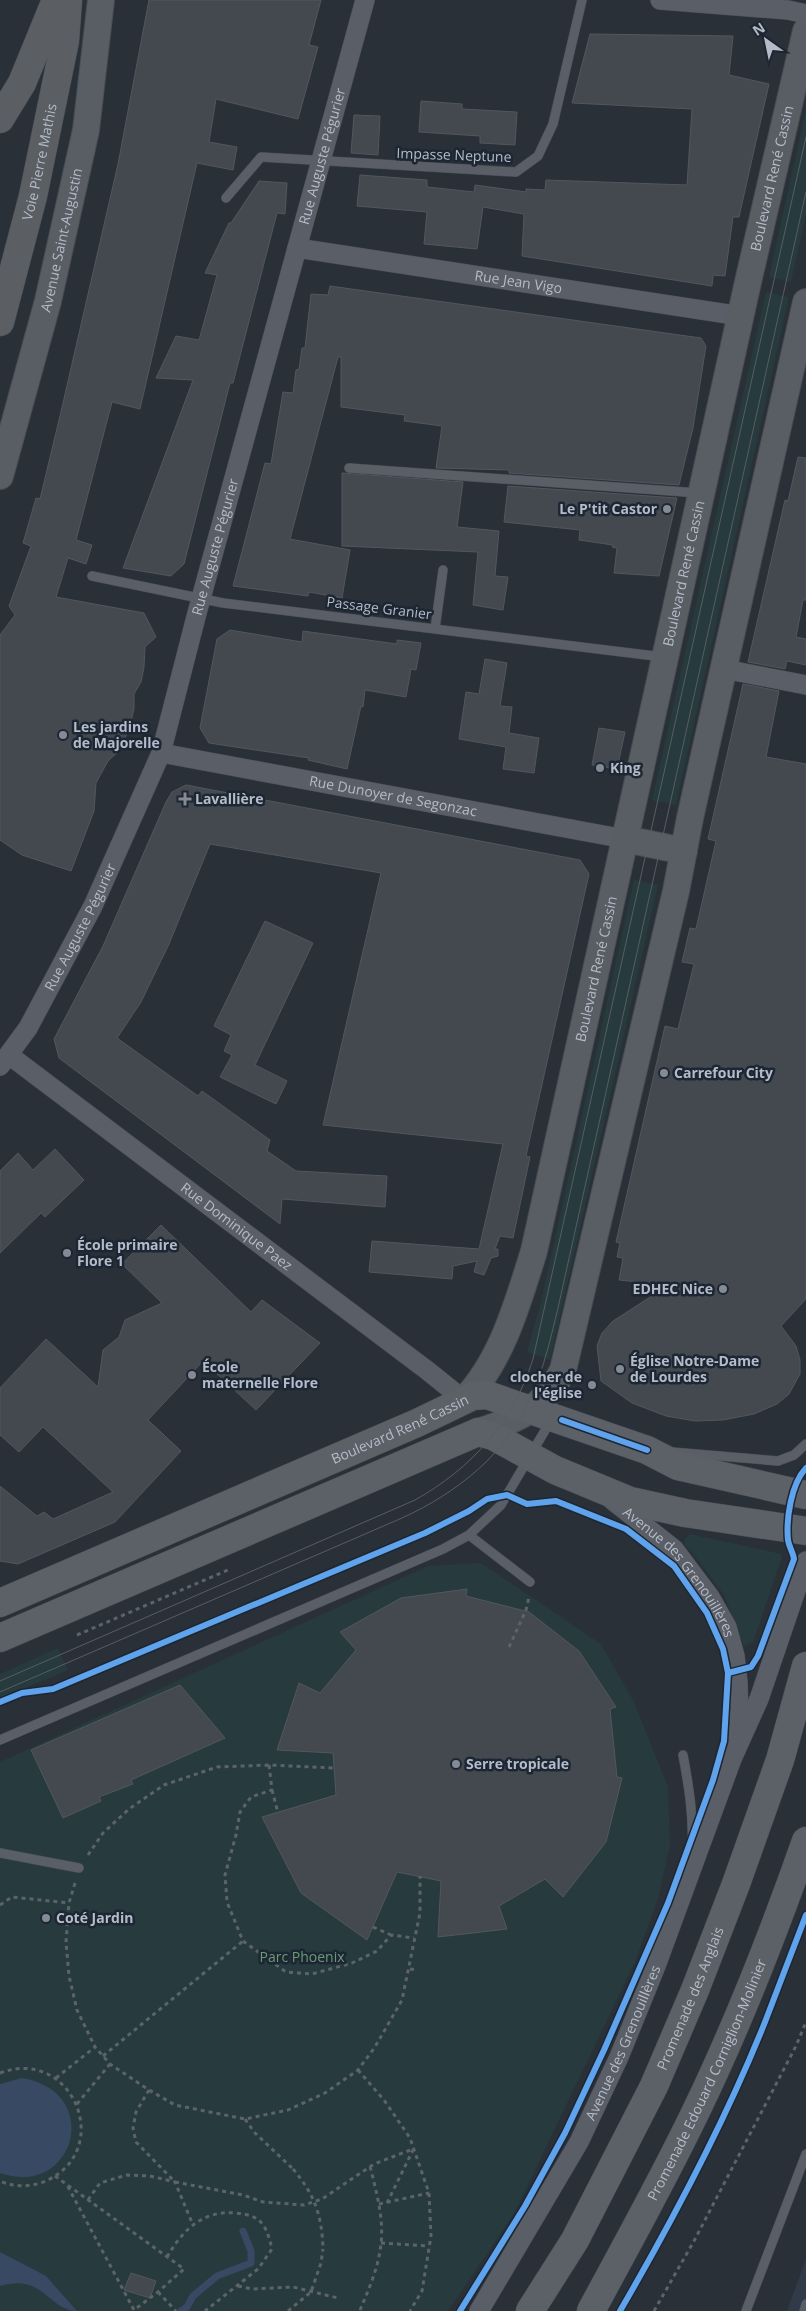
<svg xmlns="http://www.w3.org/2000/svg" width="806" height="2311" font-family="'Open Sans',sans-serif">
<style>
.airport{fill:#313a48}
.green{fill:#273a3e}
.water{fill:#384963}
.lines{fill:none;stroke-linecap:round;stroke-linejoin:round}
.stream{stroke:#384963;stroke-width:7}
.building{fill:#444950;stroke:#52575f}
.service-casing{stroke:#484c53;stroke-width:10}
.minor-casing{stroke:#484c53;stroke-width:20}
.secondary-casing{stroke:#484c53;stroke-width:28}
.primary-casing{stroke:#484c55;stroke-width:29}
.trunk-casing{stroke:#474c53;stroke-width:29}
.path{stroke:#5d636a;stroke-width:3;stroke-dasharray:4 4;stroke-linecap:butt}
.service{stroke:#5a5e66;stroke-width:9}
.minor{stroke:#5a5e66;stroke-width:19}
.secondary{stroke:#595d64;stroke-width:26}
.primary{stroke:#5c6168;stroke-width:28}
.trunk{stroke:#5b5f64;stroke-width:28}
.tram{stroke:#595d64;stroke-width:1}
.path-bridge{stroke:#5d636a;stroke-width:3;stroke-dasharray:4 4;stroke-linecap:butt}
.cycleway-casing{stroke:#1d2633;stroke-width:9}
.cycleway{stroke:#60a3ed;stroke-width:6}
.poi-dot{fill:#848b96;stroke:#1d2633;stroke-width:2}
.labels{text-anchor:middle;stroke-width:5;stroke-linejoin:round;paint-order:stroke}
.street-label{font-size:14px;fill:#b4bcc9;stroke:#1d2633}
.poi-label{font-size:14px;font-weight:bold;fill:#b4bcc9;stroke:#1d2633;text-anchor:start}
.park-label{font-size:14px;fill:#6b9a76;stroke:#1d2633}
</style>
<rect width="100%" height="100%" fill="#2a3038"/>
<path class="airport" d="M806 2259V2311H787Z"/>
<path class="green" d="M806 109V215L791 282 769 277Z
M766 292 789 297 676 805 652 800Z
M634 880 658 885 550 1360 527 1352 541 1302Z
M690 1534 781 1554 782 1557 753 1642 744 1646 724 1595 691 1551 685 1546 684 1540Z
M481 1563 601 1644 634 1702 668 1787 670 1845 658 1899 635 1962 515 2212 448 2311H0V1762L428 1566Z
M58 1648 68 1670 0 1699V1674Z"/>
<path class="water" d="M22 2078C105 2092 74 2199 0 2173V2084Z
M0 2252 46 2276 77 2311C49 2311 44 2273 0 2286Z"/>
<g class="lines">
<path class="stream" d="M181 2311 187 2307 193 2296 217 2276 251 2263V2251L243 2231"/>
</g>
<path class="building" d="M149 0H321L309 45 318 47 298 119 216 99 209 142 237 147 233 170 197 163 140 409 112 402 76 540 92 545 86 564 68 558 56 597 144 613 156 637 145 647 144 667 141 682 134 694V709L129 729 119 751 108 761 96 783 94 811 71 871 22 855 0 840V635L15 615 9 606 31 546 23 543 36 498 40 499 60 416 118 164Z
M590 34 733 36 729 75 769 84 739 217H733L725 276 713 275 712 286 522 256 524 214 483 207 477 249 424 244 427 212 357 206 360 175 427 180V187L474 192 475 185 526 192V189L545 190 546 180 687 185 692 109 572 103Z
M421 101 462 104V109L517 112 515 145 480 143V136L419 132Z
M354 115 380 116 378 155 351 153Z
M259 181 287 183 285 214 277 213 233 383H230L184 564 171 576 123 568 193 380 156 378 176 336 199 340 217 275 205 273 229 223H231Z
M330 286 701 338 706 346 693 428 679 485 509 473V470L436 468 442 426 404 421 405 415 341 407V357H338L290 539 350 550 342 598 309 592 308 596 233 586 265 463 271 464 283 392 293 393 296 370 299 369 302 348H305L311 294 328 295Z
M798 457 806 458V600H803L796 637 806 639V665L787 661 785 669 748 662 785 500 788 501Z
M342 473 463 482 457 527 499 531 495 576 508 577 503 610 473 605 478 552 342 546Z
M508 486 677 498 659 576 614 573 617 548 612 547 613 545 579 540 580 530 504 522Z
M230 630 302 642 303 631 397 644V640L421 643 416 670 411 669 406 697 365 690 363 707 361 706 347 769 308 760 309 758 209 743 200 728 217 639Z
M485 659 507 663 500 706 512 707 509 733 539 738 534 773 503 769 506 747 459 739 466 692 479 694Z
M743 684 779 691 766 757 806 764V1299L781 1326 796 1346 800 1360V1374L789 1394 777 1404 754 1414 723 1420 695 1421 666 1416 632 1403 601 1381 597 1346 602 1333 613 1321 669 1285 619 1280 623 1258 617 1257 620 1243 616 1242 665 1026 678 1029 694 964 682 962 690 928 696 929 716 841 708 839Z
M599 728 625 732 617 769 592 765Z
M186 785 580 860 589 874 526 1156 530 1157 513 1238 500 1236 495 1249H498V1256L491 1258 484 1275 474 1272 477 1261 453 1266 452 1279 369 1272 372 1241 479 1249 503 1144 323 1125 381 873 210 844 169 944 141 1002 117 1038 198 1096 202 1091 270 1140 267 1151 296 1171 387 1176 385 1207 282 1199 280 1224 59 1058 54 1039 103 946 166 802 172 792Z
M265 921 313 943 255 1065 287 1081 276 1104 220 1077 232 1055 224 1051 231 1035 214 1026Z
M55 1149 84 1180 45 1217 41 1213 0 1253V1171L18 1153 33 1170Z
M161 1225 251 1312 262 1300 320 1343 256 1410 203 1361 148 1420 181 1451 115 1522 18 1564 0 1561V1486L37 1516 44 1512 53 1519 113 1492 43 1427 19 1452 0 1435V1388L46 1339 98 1387 103 1350 119 1337 125 1320 162 1303 122 1264Z
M467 1589 466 1596 529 1612 579 1651 616 1707 610 1709 617 1777 622 1778 606 1842 563 1897 545 1879 499 1906 507 1929 438 1937 441 1881 397 1872 367 1940 301 1893 262 1817 336 1795 333 1753 277 1750 299 1683 320 1693 356 1650 340 1632 401 1598Z
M180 1685 225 1738 131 1780 133 1784 99 1797 101 1801 63 1818 31 1750Z
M131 2273 156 2281 150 2298 124 2290Z"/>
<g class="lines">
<g class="service-casing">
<path id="service" d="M226 198 261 157 516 172 538 156 553 124 582 0
M349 468 699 493
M92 576 223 603 663 657
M435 629 443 570
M672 1452 778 1461 794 1455 806 1444
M469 1535 530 1582
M0 1740 443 1549 469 1535 501 1505 547 1427 554 1422
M683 1755C689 1787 694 1819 692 1851
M0 1853 79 1868
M746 2311 806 2154
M804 2311 806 2304"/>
</g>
<g class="minor-casing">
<g id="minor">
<path d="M660 0 788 10 806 14"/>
<path id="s1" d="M297 248 741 316"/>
<path d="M724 669 806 685"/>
<path id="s2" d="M161 753 625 839"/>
<path id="s3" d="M9 1055 428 1371 464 1400"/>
<path id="s4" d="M0 1066 28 1028 93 906 161 753 197 613 365 0"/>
<path id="s5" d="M612 1500 674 1549 710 1597 727 1627 735 1656 738 1682 739 1717 735 1737"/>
<path id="s6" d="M479 2311 579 2142 619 2057 656 1966 732 1759 759 1699 806 1561"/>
</g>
</g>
<g class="secondary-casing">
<g id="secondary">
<path id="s7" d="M0 476 48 301 86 130 101 0"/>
<path d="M625 839 684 851"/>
<path id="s8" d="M464 1400C502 1361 518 1302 534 1251L748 282 806 31"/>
<path d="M478 1432C518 1419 543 1410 563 1370L676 891 690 818 806 302"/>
</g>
</g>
<g class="primary-casing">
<g id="primary">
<path d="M478 1432 493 1436 555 1470 630 1501 685 1513 806 1531"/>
<path id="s9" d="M0 1603 417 1423 473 1396 487 1395 647 1450 678 1466 806 1495"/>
<path d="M0 1638 478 1432"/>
<path id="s10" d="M530 2311 575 2240 654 2086 695 1990 736 1884 780 1760 806 1666"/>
<path id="s11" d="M591 2311C627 2244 664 2178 697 2109 739 2022 774 1932 806 1841"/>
</g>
</g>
<g class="trunk-casing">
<g id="trunk">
<path d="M0 119 22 83 56 0"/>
<path id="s12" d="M0 322 33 196 65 41 68 0"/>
</g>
</g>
<path class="path" d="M77 1635 228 1570
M509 1647 526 1610 529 1597
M269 1765 272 1790 251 1797 240 1812 236 1835 225 1875 227 1902 243 1941 286 1972 312 1974 352 1963 377 1951 391 1935 414 1938
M272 1790 278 1813
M88 1855 103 1833 129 1809 164 1785 217 1767 269 1765 334 1768
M75 1883 69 1903 66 1942 69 1976 77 2010 95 2047 110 2064 149 2090 175 2105 245 2119 288 2110 325 2093 358 2070 375 2047 402 2000 420 1913V1876
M0 1905 12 1897 69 1903
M373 1927 391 1935
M410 1969 418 1970
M103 2056 243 1941
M358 2070 384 2100 410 2138 429 2193 431 2236 422 2291 410 2311
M0 2073C71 2046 115 2147 48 2180 33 2187 16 2188 0 2181
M56 2078 95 2047
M149 2090 136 2112 133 2128 136 2142 175 2182 243 2195 263 2202 304 2205 322 2199 374 2164 413 2149
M77 2104 110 2064
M245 2119 255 2133 293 2169
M55 2176 184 2269 158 2292 134 2310 67 2185
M88 2200 100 2183 127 2175 150 2176 175 2182 193 2225
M387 2203 413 2150
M379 2204 429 2193
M381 2243 429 2246
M167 2257C182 2231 202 2210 235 2213 261 2215 266 2224 272 2249L258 2269 205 2311
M238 2286 252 2289 293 2287 338 2298
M158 2292 176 2311
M360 2310C369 2289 379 2266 381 2243 384 2218 376 2191 370 2166
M288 2311 311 2292 321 2263 323 2249
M654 2311 694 2241 796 2046 806 2022"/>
<use href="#service" class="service"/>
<use href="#minor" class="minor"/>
<use href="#secondary" class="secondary"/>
<use href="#primary" class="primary"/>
<use href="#trunk" class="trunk"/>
<path class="tram" d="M0 1681 415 1500C472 1468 513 1422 533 1359L806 137
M0 1692 402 1518C457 1493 508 1453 532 1395 544 1367 551 1337 558 1308L806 192"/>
<path class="path-bridge" d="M293 2169C315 2195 322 2216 323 2249"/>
<g class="cycleway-casing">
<path id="cycleway" d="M562 1420 647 1450
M728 1673 751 1667 758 1656 794 1559C793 1552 789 1547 788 1540 786 1519 791 1484 806 1468
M0 1702 22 1693 53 1689 425 1533 469 1511 487 1499 507 1495 527 1504 556 1501 626 1529 674 1566 707 1613 723 1649 728 1673 724 1741 713 1780 668 1903 604 2050 565 2133 525 2206 460 2311
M620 2311C674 2218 725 2122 765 2022 779 1986 792 1951 806 1915"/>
</g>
<use href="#cycleway" class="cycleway"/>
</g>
<g class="poi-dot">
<circle cx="667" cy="509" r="5"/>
<circle cx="63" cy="735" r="5"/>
<circle cx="600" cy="768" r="5"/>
<path d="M182.5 791.5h5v5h5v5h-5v5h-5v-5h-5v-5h5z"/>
<circle cx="664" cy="1073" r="5"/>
<circle cx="67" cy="1253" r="5"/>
<circle cx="723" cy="1289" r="5"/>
<circle cx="620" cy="1369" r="5"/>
<circle cx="192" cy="1375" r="5"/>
<circle cx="592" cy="1385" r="5"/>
<circle cx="456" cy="1764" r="5"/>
<circle cx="46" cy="1918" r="5"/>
</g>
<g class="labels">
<g class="street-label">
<text transform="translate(454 155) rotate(2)" y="5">Impasse Neptune</text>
<text dy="5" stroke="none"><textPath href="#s4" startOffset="971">Rue Auguste Pégurier</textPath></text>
<text dy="5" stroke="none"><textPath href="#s12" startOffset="165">Voie Pierre Mathis</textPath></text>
<text dy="5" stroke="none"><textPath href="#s8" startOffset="1265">Boulevard René Cassin</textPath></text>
<text dy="5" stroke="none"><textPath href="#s7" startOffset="244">Avenue Saint-Augustin</textPath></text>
<text dy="5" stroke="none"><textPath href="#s1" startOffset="224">Rue Jean Vigo</textPath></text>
<text dy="5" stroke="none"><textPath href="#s4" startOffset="566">Rue Auguste Pégurier</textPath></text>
<text dy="5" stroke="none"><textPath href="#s8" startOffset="860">Boulevard René Cassin</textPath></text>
<text transform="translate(379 608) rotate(7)" y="5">Passage Granier</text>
<text dy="5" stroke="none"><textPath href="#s2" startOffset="236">Rue Dunoyer de Segonzac</textPath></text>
<text dy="5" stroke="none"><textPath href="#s4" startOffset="161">Rue Auguste Pégurier</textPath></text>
<text dy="5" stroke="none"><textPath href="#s8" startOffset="455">Boulevard René Cassin</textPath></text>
<text dy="5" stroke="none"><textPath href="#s3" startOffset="285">Rue Dominique Paez</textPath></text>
<text dy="5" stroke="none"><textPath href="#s9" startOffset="436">Boulevard René Cassin</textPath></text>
<text dy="5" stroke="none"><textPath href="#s5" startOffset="100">Avenue des Grenouillères</textPath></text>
<text dy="5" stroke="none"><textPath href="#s10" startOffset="352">Promenade des Anglais</textPath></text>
<text dy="5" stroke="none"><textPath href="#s6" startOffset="305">Avenue des Grenouillères</textPath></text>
<text dy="5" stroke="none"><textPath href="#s11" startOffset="259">Promenade Edouard Corniglion-Molinier</textPath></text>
</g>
<g class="poi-label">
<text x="657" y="514" text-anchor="end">Le P'tit Castor</text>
<text x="73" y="732">Les jardins<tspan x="73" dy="16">de Majorelle</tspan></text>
<text x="610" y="773">King</text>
<text x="195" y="804">Lavallière</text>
<text x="674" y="1078">Carrefour City</text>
<text x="77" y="1250">École primaire<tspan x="77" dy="16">Flore 1</tspan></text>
<text x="713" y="1294" text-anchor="end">EDHEC Nice</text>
<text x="630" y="1366">Église Notre-Dame<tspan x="630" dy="16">de Lourdes</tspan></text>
<text x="202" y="1372">École<tspan x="202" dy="16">maternelle Flore</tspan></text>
<text x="582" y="1382" text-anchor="end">clocher de<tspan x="582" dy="16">l'église</tspan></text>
<text x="466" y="1769">Serre tropicale</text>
<text x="56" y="1923">Coté Jardin</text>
</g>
<g class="park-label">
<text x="302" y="1962">Parc Phoenix</text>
</g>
</g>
<g transform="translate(766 40) rotate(327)" stroke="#1d2633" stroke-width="4" paint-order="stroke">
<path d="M0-4L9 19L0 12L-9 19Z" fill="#b4bcc9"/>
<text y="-8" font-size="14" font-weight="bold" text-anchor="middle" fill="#b4bcc9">N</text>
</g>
</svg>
